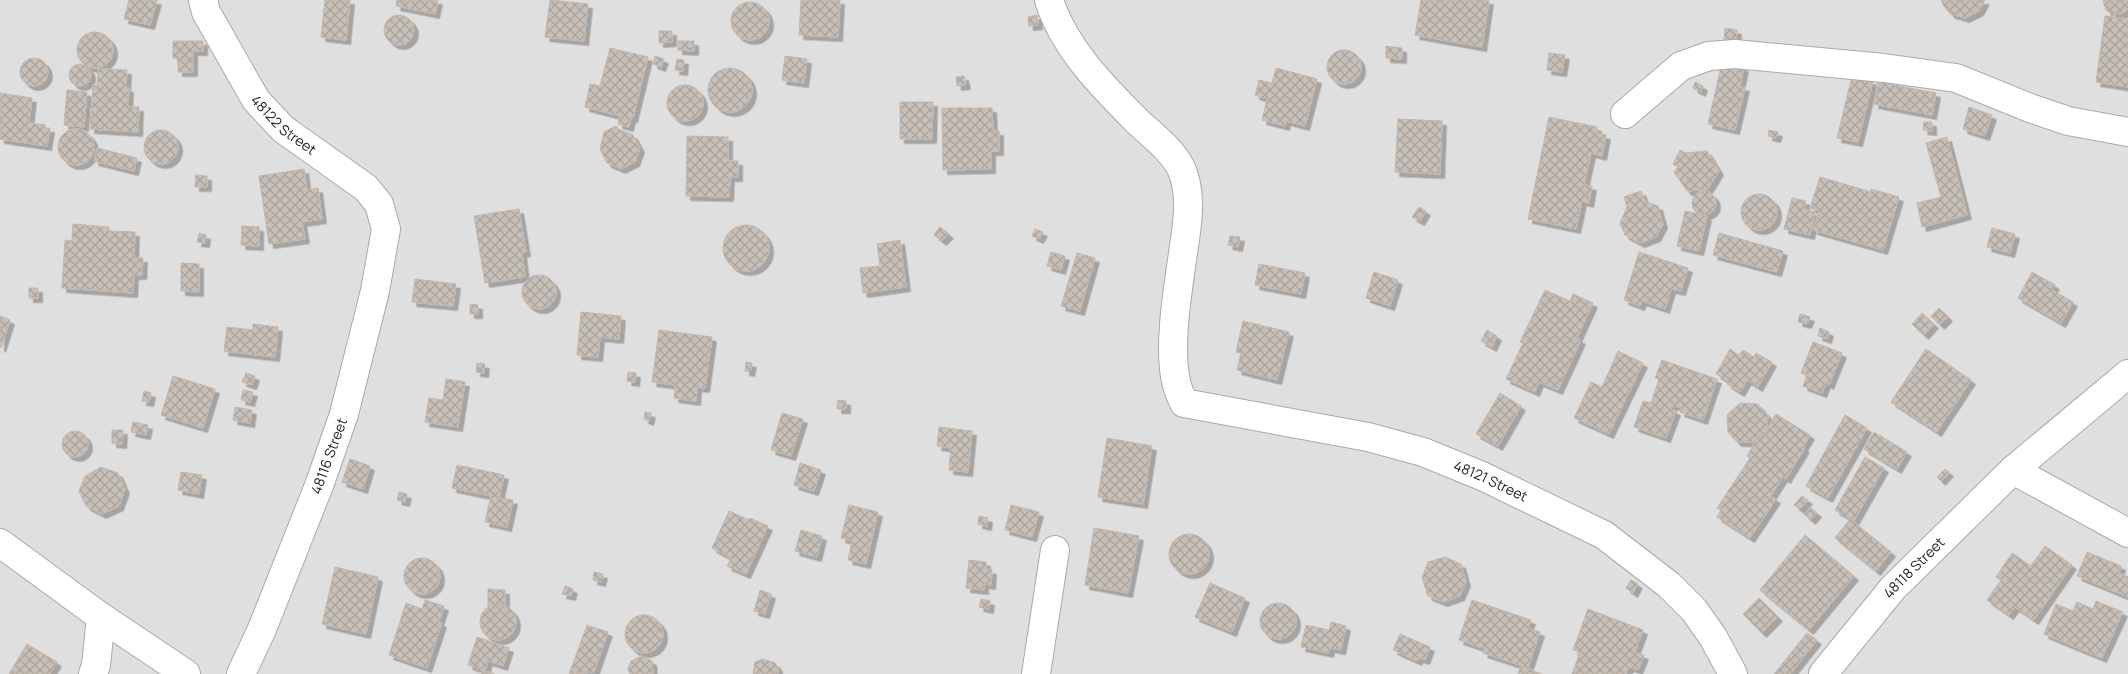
<svg xmlns="http://www.w3.org/2000/svg" width="2128" height="674" font-family="Manrope,sans-serif">
<style>
.residential{fill:#e0dfdf}
.building{fill:url(#building-cross-hatch);stroke:#c4b6ab;filter:url(#shadow)}
.lines{fill:none;stroke-linecap:round;stroke-linejoin:round}
.minor-casing{stroke:#a9a9a9;stroke-width:30}
.minor{stroke:#fff;stroke-width:28}
.labels{text-anchor:middle;stroke-width:4.5;stroke-linejoin:round;paint-order:stroke}
.street-label{font-size:14px;fill:#222;stroke:#fff}
</style>
<defs>
<pattern id="building-cross-hatch" width="8" height="8" patternUnits="userSpaceOnUse" patternTransform="scale(1.25)"><rect width="8" height="8" fill="#c7bfb8"/><path d="M0 0l8 8M0 8l8-8" fill="none" stroke="#aba49e"/></pattern>
<filter id="shadow"><feDropShadow dx="4.5" dy="4.5" stdDeviation="0" flood-color="#0004"/></filter>
</defs>
<rect width="100%" height="100%" fill="#f2efe9"/>
<path class="residential" d="M0 0H2128V674H0Z"/>
<path class="building" d="M129 0H157L150 25 124 19Z
M325 0H350L346 40 321 37Z
M397 0H438L435 14 396 6Z
M550 0 588 4 584 41 545 37Z
M801 0H840L838 37 799 35Z
M1421 0H1489L1482 47 1415 35Z
M1941 0H1985L1979 11 1965 18 1951 14 1945 8Z
M2103 0H2128V9L2123 13 2114 15 2106 10Z
M731 21a19 19 0 1 1 38 0a19 19 0 1 1-38 0Z
M384 30a15 15 0 1 1 30 0a15 15 0 1 1-30 0Z
M1037 15 1038 25 1029 26 1028 17Z
M2105 16 2128 19V87L2096 82Z
M1725 28 1737 30 1736 43 1724 42Z
M659 31H672V42L659 43Z
M77 50a18 18 0 1 1 36 0a18 18 0 1 1-36 0Z
M173 41H203V51H193V72H178V58H173Z
M678 41H694V51L678 50Z
M1386 46 1402 48V59L1386 58Z
M610 48 648 57 633 118H631L629 127 618 124 620 116 585 107 590 84 600 86Z
M1327 67a17 17 0 1 1 34 0a17 17 0 1 1-34 0Z
M1549 53 1565 55 1562 72 1547 70Z
M655 56 664 59 661 67 653 64Z
M785 56 807 59 804 83 782 80Z
M20 72a14 14 0 1 1 28 0a14 14 0 1 1-28 0Z
M677 59 684 60 683 71 675 70Z
M1722 62 1744 67 1740 86 1745 87 1735 130 1708 124Z
M69 75a11 11 0 1 1 22 0a11 11 0 1 1-22 0Z
M1276 68 1317 79 1305 126 1286 121 1285 126 1262 120 1267 99 1255 95 1259 80 1272 83Z
M708 90a22 22 0 1 1 44 0a22 22 0 1 1-44 0Z
M98 69 127 70 126 88H129L128 107H139L138 132 90 129 93 85 97 86Z
M964 76 966 85 957 86 956 77Z
M1852 76 1873 81 1858 142 1837 138Z
M1695 82 1703 86 1701 92 1693 88Z
M1878 82 1936 93 1932 115 1874 104Z
M667 103a18 18 0 1 1 36 0a18 18 0 1 1-36 0Z
M67 90 87 92 84 127 64 125Z
M0 93 32 98 29 123 45 125V128H50L47 146 0 139Z
M900 102H933L932 139H900Z
M1969 107 1992 115 1985 136 1963 129Z
M942 108H992L993 131H999V151H991V169L943 170Z
M1549 117 1597 127V133L1606 135 1602 156 1591 153 1584 185 1592 186 1589 203 1582 201 1576 229 1528 219Z
M1398 119 1442 121 1440 174 1395 172Z
M1924 122H1932V131L1923 130Z
M616 126 618 129 633 135 640 148 635 162 621 169 607 163 600 149 604 132Z
M58 147a18 18 0 1 1 36 0a18 18 0 1 1-36 0Z
M1769 130 1778 132 1776 138 1768 136Z
M144 147a17 17 0 1 1 34 0a17 17 0 1 1-34 0Z
M687 136 728 137V161H738V177H730L729 197 686 196Z
M1947 137 1967 215 1922 227 1917 203 1941 197 1926 143Z
M97 148 137 158 134 171 94 161Z
M1680 150 1685 153 1707 151 1719 171 1708 189 1687 191 1674 172 1678 167 1673 164Z
M304 169 307 190 318 188 322 219 302 222 305 239 269 244 259 176Z
M196 175 207 176V187H195Z
M1820 177 1871 192V189L1899 197 1883 250 1813 230 1819 211 1810 208Z
M1692 203a12 12 0 1 1 24 0a12 12 0 1 1-24 0Z
M1641 191 1645 201 1658 206 1663 224 1656 237 1640 243 1625 235 1620 223 1627 207 1624 197Z
M1741 212a18 18 0 1 1 36 0a18 18 0 1 1-36 0Z
M1792 198 1806 201 1804 209 1815 212 1810 235 1784 229Z
M1419 207 1426 211 1420 221 1412 217Z
M519 209 526 252 522 253 525 277 485 283 474 216Z
M1685 211 1707 216 1699 251 1677 246Z
M73 224 109 227V231L135 232 134 258H143L142 275H134L133 293 62 288 65 240 72 241Z
M723 248a23 23 0 1 1 46 0a23 23 0 1 1-46 0Z
M242 226 259 227V246L241 245Z
M940 227 949 234 942 241 934 235Z
M1992 228 2015 234 2010 253 1987 247Z
M1035 229 1043 232 1039 239 1032 236Z
M199 233 206 235 205 243 197 242Z
M1719 233 1783 251 1777 272 1713 255Z
M1230 236 1240 237 1238 247 1228 245Z
M900 240 906 287 863 293 860 268 880 266 877 244Z
M1051 252 1065 256 1061 270 1047 266Z
M1639 252 1688 268 1681 291 1671 289 1665 309 1642 301 1640 306 1624 300Z
M1077 253 1095 258 1080 311 1061 306Z
M181 263 199 264V292L181 291Z
M1259 264 1305 273 1301 294 1255 285Z
M1374 272 1398 280 1390 306 1366 298Z
M2032 272 2055 285 2052 290 2073 302 2061 323 2018 298Z
M522 292a17 17 0 1 1 34 0a17 17 0 1 1-34 0Z
M415 279 456 284 453 306 412 302Z
M29 288H38V298H29Z
M1545 290 1570 301 1573 294 1593 303 1577 338 1581 340 1558 390 1539 382 1535 392 1506 379 1523 343 1520 342Z
M470 304 478 305V314H470Z
M1939 308 1948 317 1940 325 1931 316Z
M581 312 621 316 619 339 600 337 598 357 577 355Z
M1922 313 1934 324 1924 335 1912 324Z
M1800 314 1810 317 1807 324 1798 322Z
M0 316 10 320 1 348 0 347Z
M1243 321 1289 332 1277 380 1237 370 1241 353 1236 352Z
M253 324 278 327 275 357 224 351 227 327 253 330Z
M1820 328 1829 332 1827 339 1818 336Z
M659 330 712 337 705 388 697 387 696 401 674 398 675 385 652 382Z
M1487 330 1497 336 1492 347 1481 341Z
M1813 342 1842 353 1829 385 1826 383 1822 393 1803 386 1807 375 1801 373Z
M1730 349 1739 355 1743 350 1754 357 1756 353 1772 362 1758 387 1747 380 1740 392 1727 384 1728 381 1716 374Z
M1926 349 1971 380 1937 432 1891 402Z
M1618 351 1643 363 1609 434 1574 418 1591 382 1602 387Z
M1662 360 1717 379 1703 420 1680 412 1681 408 1673 405 1671 409 1676 411 1666 438 1634 427 1643 401 1651 403 1659 379 1655 378Z
M746 362 752 363 750 372 745 371Z
M477 363 485 364 484 373 476 372Z
M628 372 636 373 635 382 627 381Z
M246 373 255 376 252 385 242 382Z
M173 376 215 389 203 428 161 415Z
M446 379 465 382 458 427 425 422 429 398 443 400Z
M243 390 253 392 250 402 241 400Z
M144 391 151 393 149 402 142 401Z
M1500 393 1521 406 1498 446 1476 434Z
M838 400 846 401V409H837Z
M1740 403 1758 404 1768 416 1766 433 1752 442H1737L1728 432 1727 415Z
M235 407 252 410 250 423 233 420Z
M645 412 651 413 649 421 644 419Z
M782 413 803 419 791 456 771 450Z
M1776 414 1810 435 1803 447 1805 448 1786 479 1783 477 1771 496 1776 499 1750 538 1717 517 1721 510 1717 508 1750 458 1747 456 1760 434 1763 436Z
M1845 415 1867 428 1828 498 1806 486Z
M133 422 148 425 146 435 131 432Z
M939 427 972 431 968 472 949 470 951 448 937 446Z
M112 430H123L122 444 112 443Z
M62 444a13 13 0 1 1 26 0a13 13 0 1 1-26 0Z
M1874 432 1907 452 1897 469 1864 449Z
M1107 438 1152 446 1143 504 1098 497Z
M1865 457 1884 468 1854 521 1835 510Z
M350 459 370 466 363 489 342 482Z
M800 463 821 470 814 491 794 485Z
M457 465 504 475 499 498 513 500 507 527 485 522 491 496 452 488Z
M101 467 118 473 125 489 119 506 102 514 86 506 79 491 85 476Z
M1945 469 1949 472 1941 481 1937 477Z
M181 472 202 475 199 494 178 490Z
M399 492 407 494 405 502 397 500Z
M1802 496 1808 500 1800 509 1794 505Z
M849 505 878 512 866 564 848 560 852 541 841 538Z
M1011 505 1039 512 1032 537 1005 530Z
M1811 508 1817 513 1811 520 1804 514Z
M729 511 749 520 750 518 768 526 746 574 727 566 731 558 712 548Z
M979 516 988 518 987 526 978 524Z
M1850 519 1891 552 1876 571 1835 538Z
M1094 528 1139 536 1128 593 1085 585Z
M801 530 822 536 817 557 795 551Z
M1169 554a20 20 0 1 1 40 0a20 20 0 1 1-40 0Z
M1805 535 1854 576 1809 630 1760 590Z
M2045 546 2072 565 2034 620 2015 607 2009 615 1987 600 2001 580 1996 577 2012 553 2031 566Z
M2087 552 2121 566 2119 573 2128 577V597L2077 576Z
M1445 557 1461 564 1466 582 1460 596 1443 602 1428 596 1422 578 1428 562Z
M404 576a18 18 0 1 1 36 0a18 18 0 1 1-36 0Z
M969 560 986 562V569L992 570 991 585 984 584V590L966 588Z
M335 567 378 577 366 634 322 624Z
M594 572 603 574 601 582 593 580Z
M1631 580 1638 584 1633 593 1626 588Z
M1210 583 1245 598 1232 632 1195 617Z
M565 586 573 589 571 596 562 594Z
M488 589 505 590V608H488Z
M760 590 771 594 765 614 754 611Z
M1759 598 1778 617 1762 633 1743 614Z
M981 599 990 601 989 609 979 607Z
M425 600 444 606 439 622 442 623 427 668 389 655 406 603 422 609Z
M1472 600 1531 620 1528 628 1540 632 1528 668 1483 653 1485 649 1459 640Z
M2096 601 2123 612 2102 658 2044 634 2056 604 2073 611 2077 602 2093 609Z
M1260 621a18 18 0 1 1 36 0a18 18 0 1 1-36 0Z
M480 622a18 18 0 1 1 36 0a18 18 0 1 1-36 0Z
M1588 609 1643 630 1635 652 1644 655 1638 670 1629 667 1626 674H1572L1580 652 1573 650Z
M625 634a19 19 0 1 1 38 0a19 19 0 1 1-38 0Z
M1331 622 1346 626 1341 650 1330 648 1329 653 1301 647 1306 625 1329 630Z
M587 625 608 632 594 672 569 674Z
M1807 633 1817 640 1790 674H1774Z
M1400 634 1430 647 1425 660 1419 658 1417 661 1393 650Z
M477 637 509 648 503 666 488 661 485 671 468 665Z
M27 644 57 662 50 674H9Z
M641 656 652 661 653 674H630L628 669 631 661Z
M763 659 775 663 778 668V674H753L755 662Z
M1521 666 1542 674H1518Z
M482 670 495 674H481Z"/>
<g class="lines">
<g class="minor-casing">
<g id="minor">
<path id="s1" d="M203 0 206 12 256 100 283 129 366 188 379 204 386 229 375 291 344 414 320 483 262 629 241 674"/>
<path id="s2" d="M1049 0C1064 48 1103 87 1138 122 1153 136 1176 153 1183 173 1192 198 1187 227 1183 253 1178 289 1168 346 1176 381 1177 389 1181 396 1184 403L1368 437 1423 452 1482 476 1604 535 1669 585 1694 610 1713 637 1733 674"/>
<path d="M1625 114 1681 66 1709 56 1735 54 1884 68 1956 78 2030 108 2068 121 2128 132"/>
<path d="M2013 470 2128 533"/>
<path d="M0 543 101 617 186 674"/>
<path d="M93 674 96 665 101 617"/>
<path d="M1036 674 1055 550"/>
<path id="s3" d="M1823 674 1893 588 2013 470 2128 374"/>
</g>
</g>
<use href="#minor" class="minor"/>
</g>
<g class="labels">
<g class="street-label">
<text dy="5" stroke="none"><textPath href="#s1" startOffset="151">48122 Street</textPath></text>
<text transform="translate(329 456) rotate(-70)" y="5">48116 Street</text>
<text dy="5" stroke="none"><textPath href="#s2" startOffset="772">48121 Street</textPath></text>
<text dy="5" stroke="none"><textPath href="#s3" startOffset="140">48118 Street</textPath></text>
</g>
</g>
</svg>
